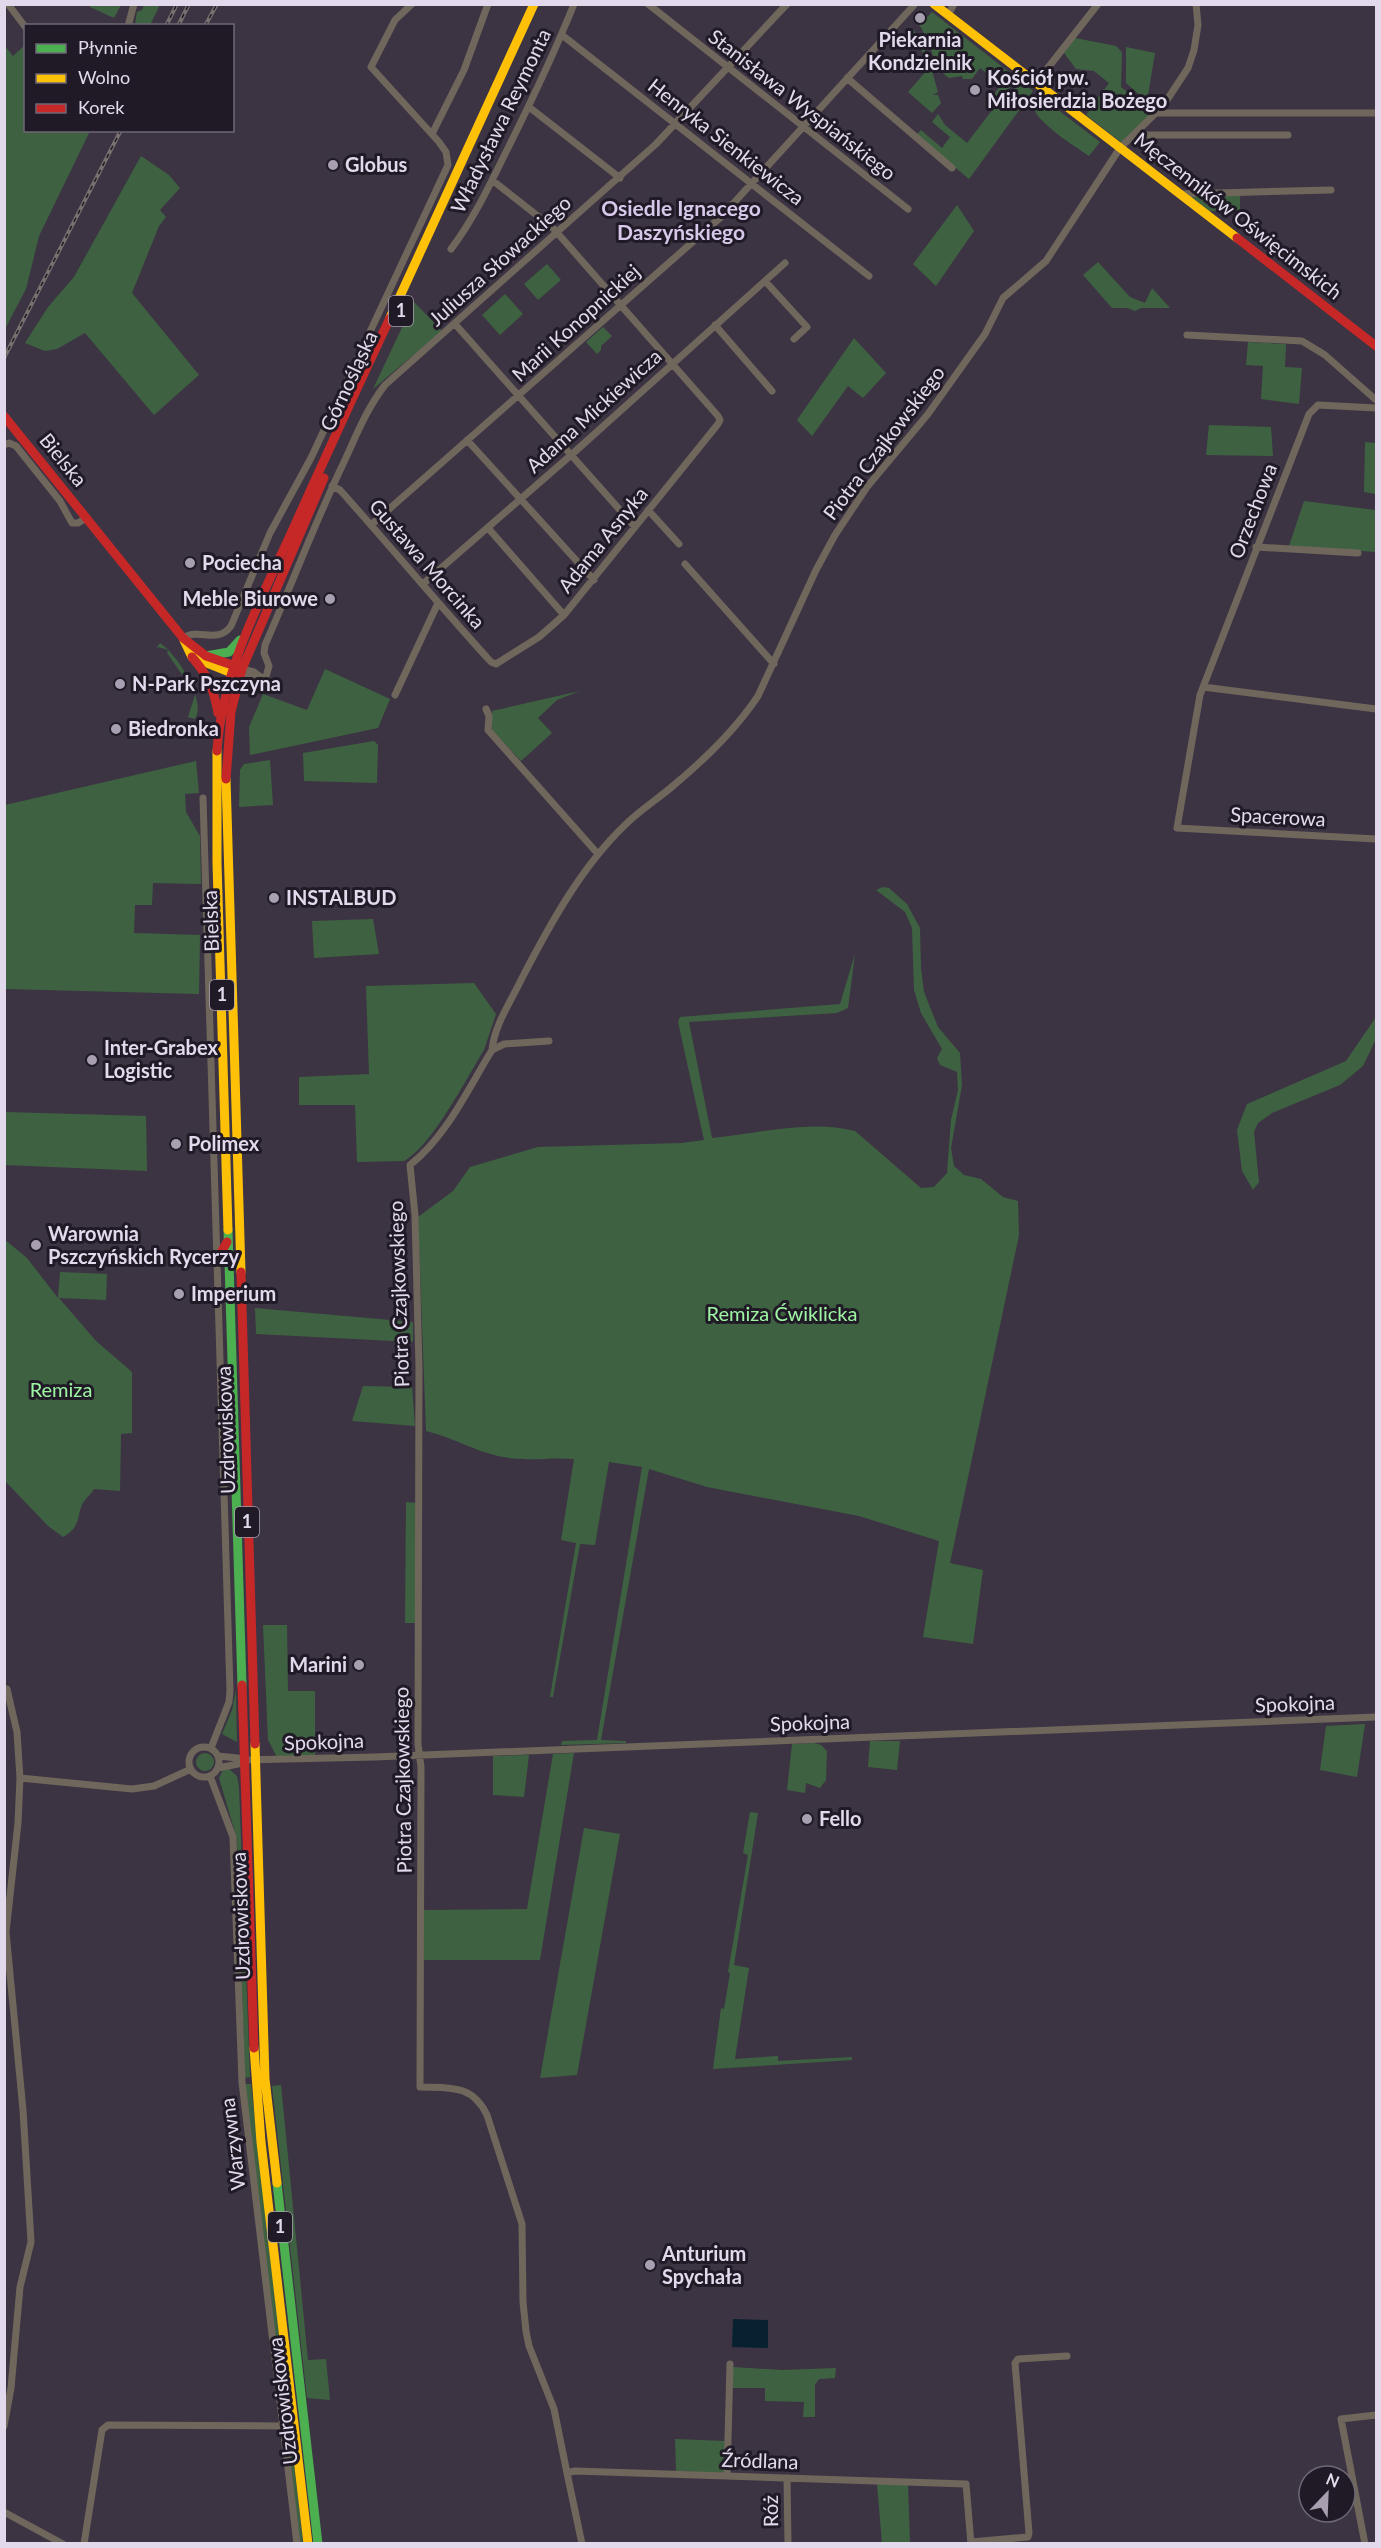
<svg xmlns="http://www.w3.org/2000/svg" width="1381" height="2548" font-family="Lato,sans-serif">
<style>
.green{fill:#3e6241}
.water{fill:#082130}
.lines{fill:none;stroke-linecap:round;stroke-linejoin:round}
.street{stroke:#70675c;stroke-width:7}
.fast{stroke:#4caf50;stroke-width:9}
.slow{stroke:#ffc107;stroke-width:9}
.jam{stroke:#c62828;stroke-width:9}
.rail-casing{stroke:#78706f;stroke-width:4}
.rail{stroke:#201a26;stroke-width:1.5;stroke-dasharray:4.5;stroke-linecap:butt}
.poi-dot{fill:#a8a0b1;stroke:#201a26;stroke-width:2}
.labels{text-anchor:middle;stroke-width:6;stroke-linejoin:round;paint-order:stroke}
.shield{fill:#201a26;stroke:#a8a0b1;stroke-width:1.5}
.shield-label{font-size:18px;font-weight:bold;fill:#e2daec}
.poi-label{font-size:20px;font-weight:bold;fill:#e2daec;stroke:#201a26;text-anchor:start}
.street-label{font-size:20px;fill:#e2daec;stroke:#201a26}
.park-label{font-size:20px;fill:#9df5a2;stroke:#201a26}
.neighbourhood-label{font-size:21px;font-weight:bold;fill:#d7c7e9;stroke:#201a26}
</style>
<rect width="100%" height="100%" fill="#3c3443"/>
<path class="green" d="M91 5V4L121 5 114 18 90 7Z
M144 5H160L150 25H135L137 12 142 10Z
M932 12 1018 79 997 101 992 97 1001 85 980 68 972 79H963L962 76 949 78C933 68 931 41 919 25Z
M913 29C927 47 932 71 938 92L933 95H938L941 103 932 113 908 92 928 69 920 46 907 35Z
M1075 38 1116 46 1122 52 1121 87 1155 113 1122 143 1086 115 1109 83 1094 71 1076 69 1064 53Z
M4 45 13 56 25 45 26 130 90 131 39 236 26 289 5 329Z
M1126 47 1155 53 1147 101 1126 83Z
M1021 82 1033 91 969 179 916 135 921 130 942 148 950 137 932 122 938 114 945 125 967 143 993 109Z
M1037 94 1100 142 1089 156C1076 147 1030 119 1033 103 1033 101 1036 95 1037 94Z
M141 156 169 175 180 188 160 210 166 217 159 226 132 293 199 375 154 415 85 333 57 349 45 351 25 343 48 307 74 277Z
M1240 194V211H1209L1189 196Z
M957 205 974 231 936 286 913 264Z
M1098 262 1130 297 1145 303 1152 288 1170 308H1141L1135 311 1127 308H1112L1083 275Z
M547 264 561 280 538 300 524 284Z
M505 294 523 314 500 335 482 315Z
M414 302 442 331 373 389Z
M603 327 612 336 601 346V350L597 354 586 342Z
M854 338 886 373 863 398 848 386 812 436 797 420Z
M1248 342 1286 344 1285 367 1302 368 1299 404 1261 399 1263 366 1246 365Z
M1209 425 1271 427 1273 456 1206 455Z
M1365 442 1376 443V494L1364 492Z
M1304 501 1375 510 1376 552 1289 546Z
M160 643C176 653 207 700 195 719L188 717 195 695 193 690 167 653 168 650 158 647 155 650Z
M325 669 390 699 378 728 250 755 249 727 263 694 307 710Z
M580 691 557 700 538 718 552 733 521 761 492 730V711Z
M374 741 378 745 377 783 304 781 303 753Z
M270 760 273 805 239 807 240 770 244 764Z
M196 761 199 793 185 794 186 812 200 836 201 884 153 883 152 905H135L134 933 200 935 199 994 5 989V805Z
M883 887 889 888 907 904 920 928 921 968 924 992 938 1027 960 1053 962 1085 951 1148 954 1166 964 1175 981 1179 1003 1197 1018 1201 1019 1235 950 1563 983 1570 973 1644 923 1637 939 1541 859 1516 707 1487 649 1469 601 1740 626 1741V1743L561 1745 562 1741 597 1740 642 1467 609 1462 595 1545 580 1544 553 1697H550L576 1543 561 1540 574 1459C553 1457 530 1461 509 1458 479 1454 455 1438 426 1431L418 1217 453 1191 470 1167 538 1147 682 1143 704 1140 678 1022 680 1017 840 1004 855 954 848 1008 837 1013 689 1022 712 1138C759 1134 808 1119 855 1131L921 1188 934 1187 947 1173 951 1120 958 1090 957 1072 940 1065 937 1058 942 1049 921 1013 914 990 912 928 905 912 876 890Z
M373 919 379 954 314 958 312 921Z
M474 983 496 1014 484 1050C466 1079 432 1146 404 1161L357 1162 355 1105H299V1077L369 1074 366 986Z
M1376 1017V1039L1363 1066 1340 1085 1272 1113 1258 1123 1254 1132 1259 1182 1253 1190 1242 1171 1237 1130 1247 1104 1346 1061Z
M4 1112 146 1116 147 1171 5 1165Z
M4 1239 27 1258 58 1298 60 1272 107 1274 106 1300 59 1298 96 1341 132 1372V1433L121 1434 120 1491 94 1489C92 1493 88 1496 85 1500 75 1513 84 1525 63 1537L48 1526 5 1481Z
M255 1308 413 1322V1342L256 1334Z
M363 1386 412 1387 415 1426 352 1421Z
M406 1502 417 1503V1623H405Z
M263 1625H287L288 1691H315V1755L277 1757 268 1740Z
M236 1690 237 1742 222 1734 232 1710Z
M1365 1724 1357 1777 1320 1770 1326 1726Z
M870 1741H900L897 1770 868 1767Z
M814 1743 821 1745 827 1751 826 1780 820 1788 806 1783 805 1793 787 1790 792 1744Z
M196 1762a9 9 0 1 1 18 0a9 9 0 1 1-18 0Z
M574 1753 540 1960H424L423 1910 527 1909 553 1754Z
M529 1755 524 1797 493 1795V1756Z
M229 1769 237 1776 239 1787 250 2077 245 2078 237 1839 219 1778 223 1770Z
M750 1812 758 1813 734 1965 749 1968 735 2059 778 2056V2061L852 2057V2060L713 2069 721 2008 724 2009 730 1973 728 1972 748 1855 743 1853Z
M584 1828 620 1834 577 2075 540 2078Z
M245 2084H251L303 2543H300Z
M281 2085 308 2360 326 2359 330 2400 307 2398 272 2086Z
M733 2367 782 2370 836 2368 835 2378 819 2379 815 2385V2417H803L804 2402 765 2401V2388H730Z
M675 2439 725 2441 724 2473 676 2471Z
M877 2484 908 2485 910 2542 882 2543Z"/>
<path class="water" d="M733 2319 768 2320V2348L732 2347Z"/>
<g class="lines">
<path class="street" d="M8 4 26 28
M648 4 908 209
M948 15 954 4
M128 26 134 4
M562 35 869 276
M847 78 952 168
M1036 83 1098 4
M529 107 620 178
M1157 113H1376
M432 134 464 70 488 4
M1135 135H1288
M1180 194 1331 190
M451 249C474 219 490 184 507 150 531 102 554 54 574 4
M765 281 807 327 794 339
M455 324 635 527
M715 325 772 391
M1187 335 1302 341 1325 355 1376 400
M1376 408 1318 405 1309 414 1200 695 1177 828 1376 839
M467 440 594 580
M4 445 9 443 16 446 60 501 72 523H78L86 518
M332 486 340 490C391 547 440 606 491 662L496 664 539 637 564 615 718 424 720 420 718 416 553 228 492 180
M648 510 679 544
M371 525 721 217 915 4
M488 528 564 615
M1256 547 1358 553
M685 564 774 664
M424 583 570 456 785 263
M183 638C199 627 217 645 231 626L270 533 311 458 448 165 446 152 439 142 371 67 395 20 412 4
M242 669 254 672 265 680
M240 676 264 680
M265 680 269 666 264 653 265 645C292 584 315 522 344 462 356 436 367 408 385 385L656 144 787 4
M1203 687 1376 709
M395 695 438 603
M486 709 489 716 488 730 598 854
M203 798 230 1691 229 1702 211 1748
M549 1041 504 1044 492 1050C468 1089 446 1137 410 1165L415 1215 419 1367 418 1744 421 1767 420 2087C450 2088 472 2084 487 2115L522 2224 523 2302 526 2331 529 2346 554 2409 567 2473
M492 1050C494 1026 511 1001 521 980 549 926 581 867 625 825 640 810 658 799 674 785 704 760 736 729 758 696L816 570 835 535 867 487 928 414 985 334 1003 298 1046 261 1120 148 1163 106 1188 68 1194 50 1198 25 1196 4
M189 1762a15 15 0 1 1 30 0a15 15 0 1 1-30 0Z
M218 1756 238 1758 244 1760 375 1757 1376 1717
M218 1768 238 1764 244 1760
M210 1776 233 1837 242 2082 297 2544
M20 1778 132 1789 154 1786 191 1769
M4 2426 11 2388 20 2287 31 2242 23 2110 6 1932 18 1823 20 1778 17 1732 7 1689
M727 2476 730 2364
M787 2478 788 2544
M4 2512 63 2544
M971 2542 1028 2537 1029 2533 1015 2363 1018 2359 1067 2356
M84 2544 102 2430 108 2425 283 2426
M582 2544 567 2473 575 2471 966 2484 971 2544
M1365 2544 1341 2419 1376 2415"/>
<path class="fast" d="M206 656 229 652 240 640
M228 1230 242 1685
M277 2183 318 2544"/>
<path class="slow" d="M934 4 1237 238
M390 318 534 4
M184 640 192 657 237 675
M217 751V863L228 1230
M226 779 241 1272
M255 1744 265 2079 277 2183
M254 2048 261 2142 308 2544"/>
<path class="jam" d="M1237 238 1376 346
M4 416 183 638 206 656 238 667
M192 657C209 677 213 687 218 713
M217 751C222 671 260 601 293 529 325 458 357 388 390 318
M226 779 231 712 242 669 324 478
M218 1258 227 1242
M241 1272 255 1744
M242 1685 254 2048"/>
<g class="rail-casing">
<path id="rail" d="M166 26 177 4
M178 26 189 4
M205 26 217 4
M4 358 121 130"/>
</g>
<use href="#rail" class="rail"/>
</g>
<g class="poi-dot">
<circle cx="920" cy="18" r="6"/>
<circle cx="975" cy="90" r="6"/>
<circle cx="333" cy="165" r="6"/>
<circle cx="190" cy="563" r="6"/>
<circle cx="330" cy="599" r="6"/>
<circle cx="120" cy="684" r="6"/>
<circle cx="116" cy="729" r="6"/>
<circle cx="274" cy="898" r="6"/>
<circle cx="92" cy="1060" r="6"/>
<circle cx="176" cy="1144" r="6"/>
<circle cx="36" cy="1245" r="6"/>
<circle cx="179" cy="1294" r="6"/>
<circle cx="359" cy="1665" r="6"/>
<circle cx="807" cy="1819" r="6"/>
<circle cx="650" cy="2265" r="6"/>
</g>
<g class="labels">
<g class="shield">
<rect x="389" y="296" width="24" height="30" rx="4.5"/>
<rect x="210" y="980" width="24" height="30" rx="4.5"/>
<rect x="235" y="1507" width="24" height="30" rx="4.5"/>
<rect x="268" y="2212" width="24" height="30" rx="4.5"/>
</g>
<g class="shield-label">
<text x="401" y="317">1</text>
<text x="222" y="1001">1</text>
<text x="247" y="1528">1</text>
<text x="280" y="2233">1</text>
</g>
<g class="poi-label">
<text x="920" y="47" text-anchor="middle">Piekarnia<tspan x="920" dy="23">Kondzielnik</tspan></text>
<text x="987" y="85">Kościół pw.<tspan x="987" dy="23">Miłosierdzia Bożego</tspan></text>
<text x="345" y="172">Globus</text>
<text x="202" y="570">Pociecha</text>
<text x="318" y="606" text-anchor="end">Meble Biurowe</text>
<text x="132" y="691">N-Park Pszczyna</text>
<text x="128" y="736">Biedronka</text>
<text x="286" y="905">INSTALBUD</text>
<text x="104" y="1055">Inter-Grabex<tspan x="104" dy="23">Logistic</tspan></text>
<text x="188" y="1151">Polimex</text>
<text x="48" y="1241">Warownia<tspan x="48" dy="23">Pszczyńskich Rycerzy</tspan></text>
<text x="191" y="1301">Imperium</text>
<text x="347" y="1672" text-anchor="end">Marini</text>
<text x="819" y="1826">Fello</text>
<text x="662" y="2261">Anturium<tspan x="662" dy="23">Spychała</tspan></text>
</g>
<g class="street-label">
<text transform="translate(802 105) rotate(38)" y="7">Stanisława Wyspiańskiego</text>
<text transform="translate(501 121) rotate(-64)" y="7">Władysława Reymonta</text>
<text transform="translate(726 142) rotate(38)" y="7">Henryka Sienkiewicza</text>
<text transform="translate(1238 216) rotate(38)" y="7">Męczenników Oświęcimskich</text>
<text transform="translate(500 261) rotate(-42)" y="7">Juliusza Słowackiego</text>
<text transform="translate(576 323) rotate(-42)" y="7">Marii Konopnickiej</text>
<text transform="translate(349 381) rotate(-65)" y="7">Górnośląska</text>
<text transform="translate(594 411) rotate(-42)" y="7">Adama Mickiewicza</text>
<text transform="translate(884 443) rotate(-53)" y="7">Piotra Czajkowskiego</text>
<text transform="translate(63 460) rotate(51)" y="7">Bielska</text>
<text transform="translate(1253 511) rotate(-69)" y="7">Orzechowa</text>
<text transform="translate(603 540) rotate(-51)" y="7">Adama Asnyka</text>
<text transform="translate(427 564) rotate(49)" y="7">Gustawa Morcinka</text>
<text transform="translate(1278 817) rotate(3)" y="7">Spacerowa</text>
<text transform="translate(211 921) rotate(-92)" y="7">Bielska</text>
<text transform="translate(399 1294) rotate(-92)" y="7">Piotra Czajkowskiego</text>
<text transform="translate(226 1430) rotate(-92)" y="7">Uzdrowiskowa</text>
<text transform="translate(1295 1704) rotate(-2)" y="7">Spokojna</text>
<text transform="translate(810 1723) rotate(-2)" y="7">Spokojna</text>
<text transform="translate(324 1742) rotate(-2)" y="7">Spokojna</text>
<text transform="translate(403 1780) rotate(-91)" y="7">Piotra Czajkowskiego</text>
<text transform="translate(241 1916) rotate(-92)" y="7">Uzdrowiskowa</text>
<text transform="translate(233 2144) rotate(-97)" y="7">Warzywna</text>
<text transform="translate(283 2401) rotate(-97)" y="7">Uzdrowiskowa</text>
<text transform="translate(760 2461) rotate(2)" y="7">Źródlana</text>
<text transform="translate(771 2511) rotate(-91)" y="7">Róż</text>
</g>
<g class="park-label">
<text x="782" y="1321">Remiza Ćwiklicka</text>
<text x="61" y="1397">Remiza</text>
</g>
<g class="neighbourhood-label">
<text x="681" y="216">Osiedle Ignacego<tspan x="681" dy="24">Daszyńskiego</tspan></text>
</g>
</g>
<rect width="1381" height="2548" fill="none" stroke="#e2daec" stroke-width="12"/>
<rect x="24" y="24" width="210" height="108" fill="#201a26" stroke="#6e6775" stroke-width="1.5"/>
<rect x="36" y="44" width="30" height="9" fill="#4caf50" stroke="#6e6775" stroke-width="1.5"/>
<text x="78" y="54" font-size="18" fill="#e2daec">Płynnie</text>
<rect x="36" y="74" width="30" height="9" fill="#ffc107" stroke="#6e6775" stroke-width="1.5"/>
<text x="78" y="84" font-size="18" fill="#e2daec">Wolno</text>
<rect x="36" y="104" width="30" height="9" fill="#c62828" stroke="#6e6775" stroke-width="1.5"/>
<text x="78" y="114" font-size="18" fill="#e2daec">Korek</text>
<g transform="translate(1327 2494) rotate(23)"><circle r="28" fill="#201a26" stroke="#6e6775" stroke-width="1.5"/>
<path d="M0-4.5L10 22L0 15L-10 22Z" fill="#a8a0b1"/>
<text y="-9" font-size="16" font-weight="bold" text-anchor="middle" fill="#e2daec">N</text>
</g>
</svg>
